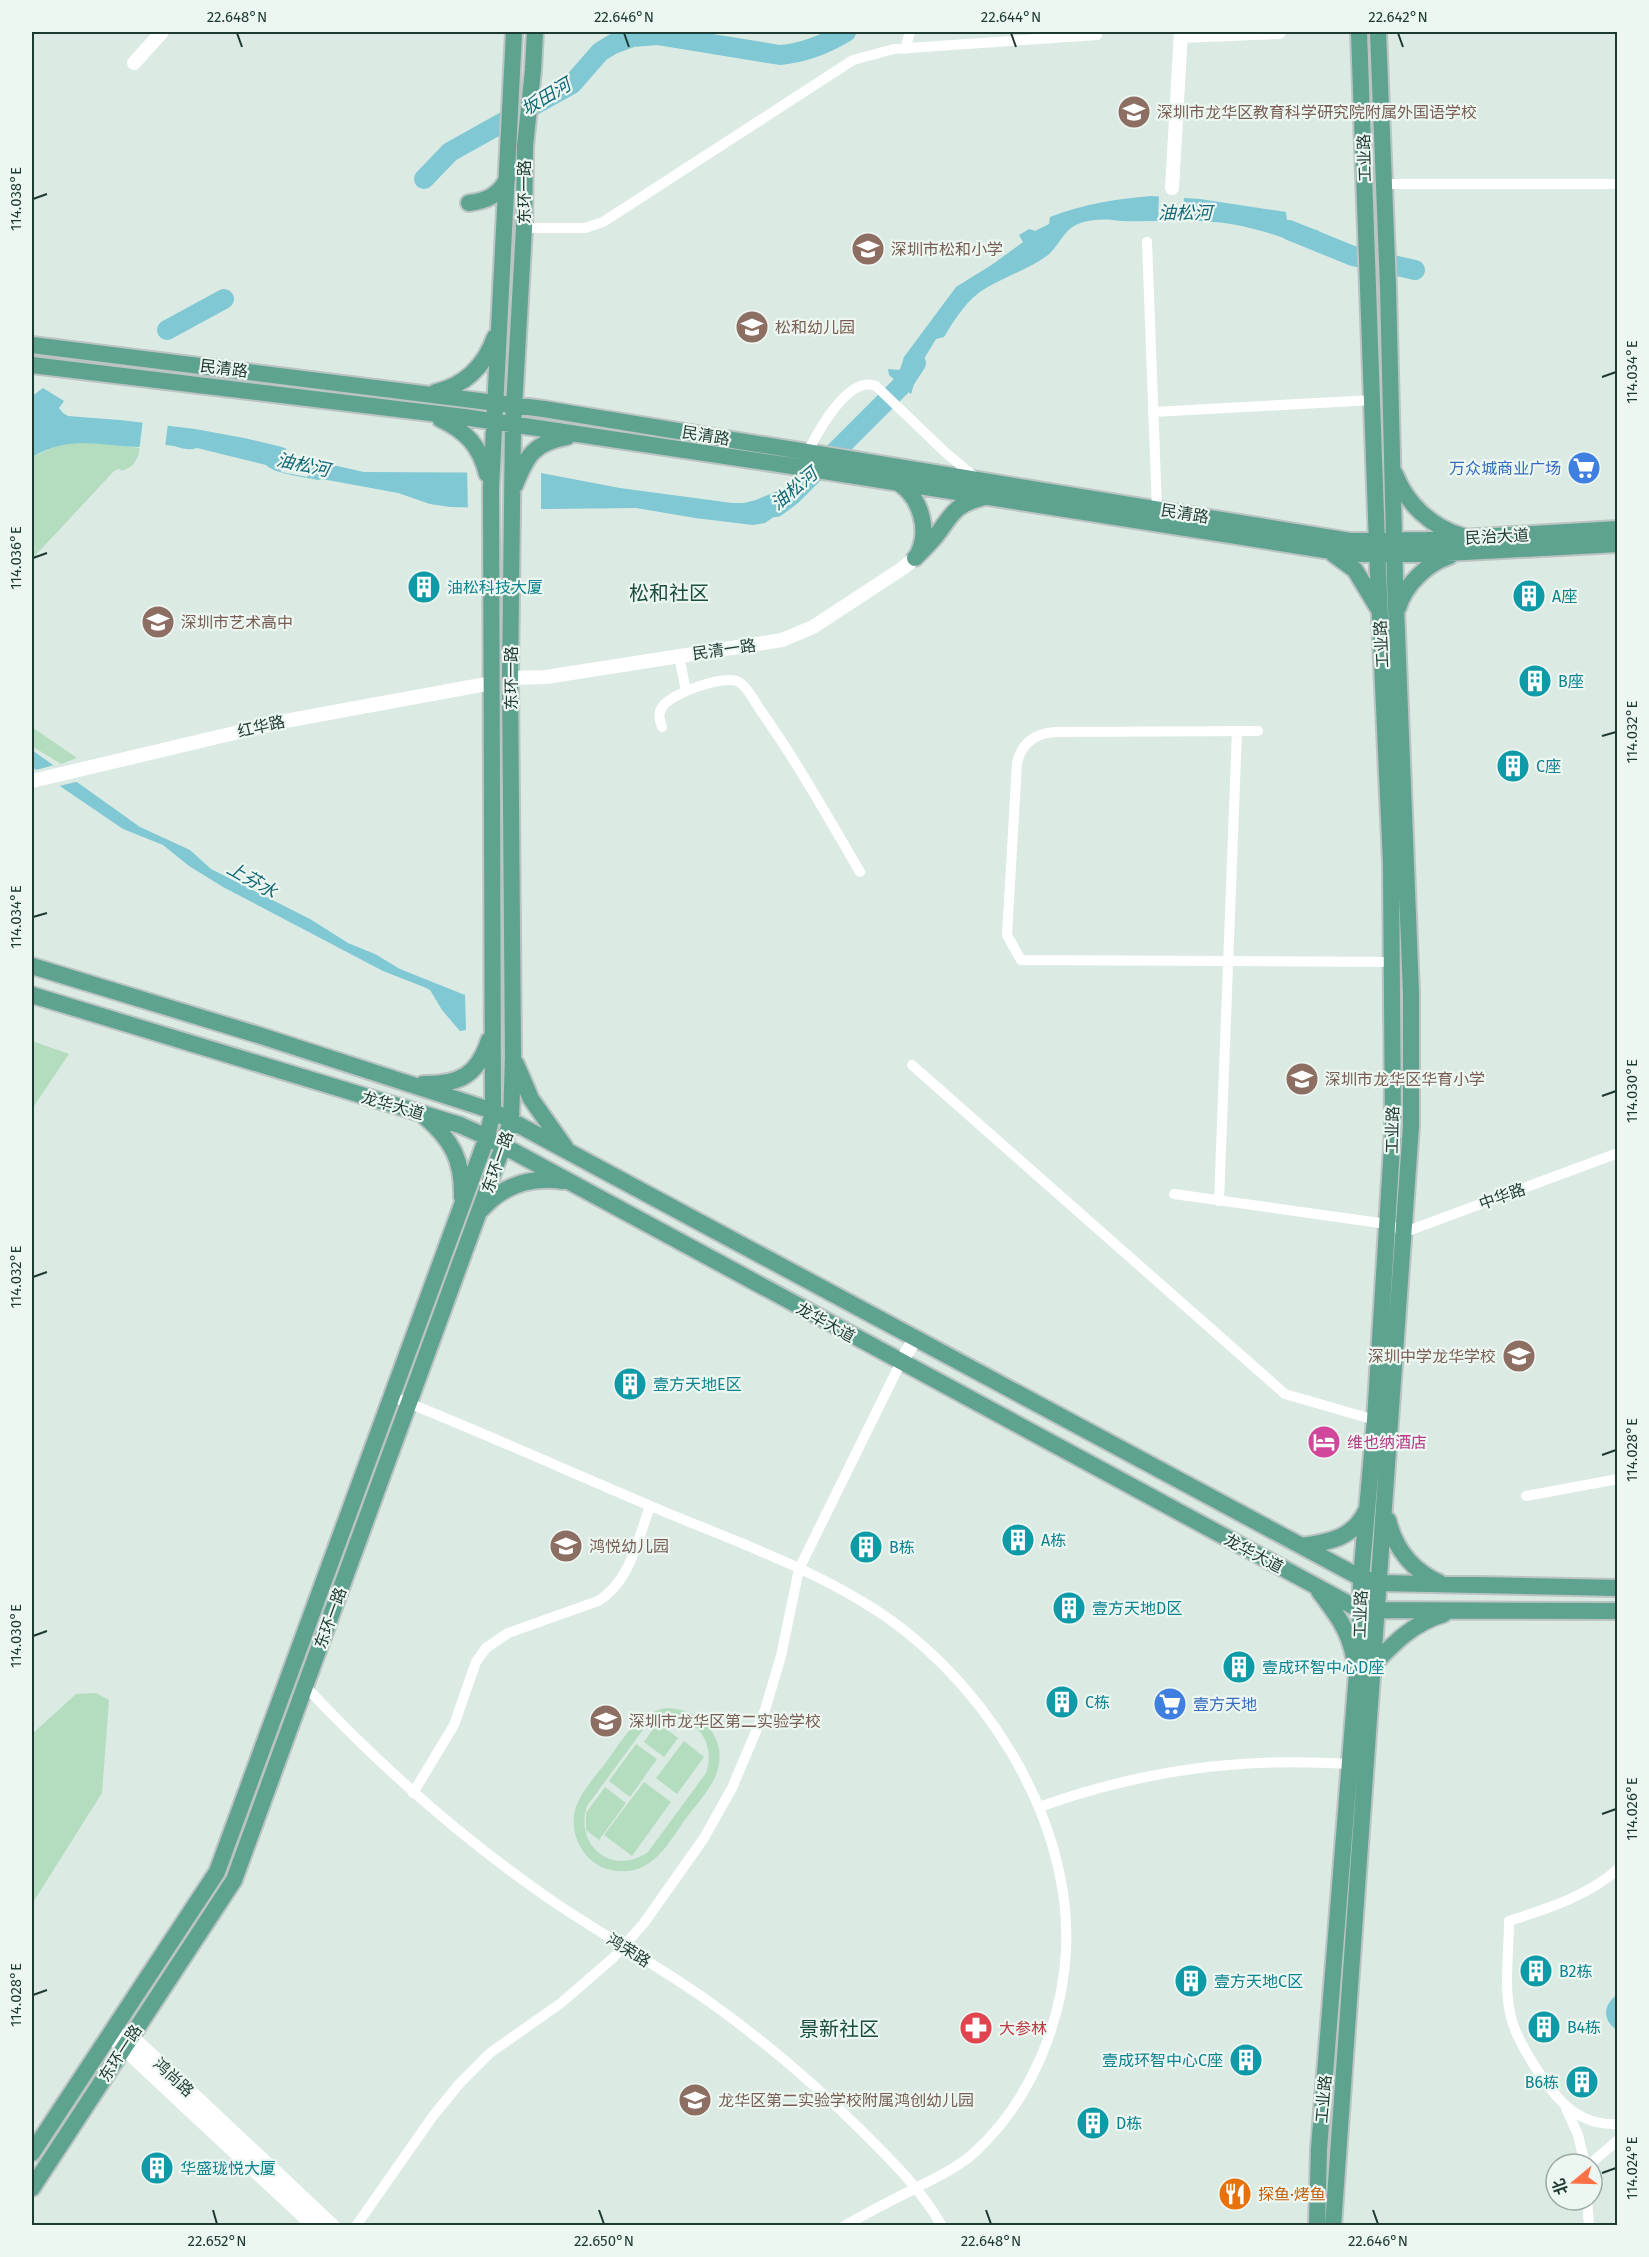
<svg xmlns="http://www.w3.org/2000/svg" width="1649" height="2257" font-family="'Fira Sans','Noto Sans SC',sans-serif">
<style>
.green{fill:#b3ddbe;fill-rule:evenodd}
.water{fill:#7fc8d4}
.pier{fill:#dceae4}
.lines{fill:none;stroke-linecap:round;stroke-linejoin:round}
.river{stroke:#7fc8d4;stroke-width:20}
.primary-casing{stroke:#bbc4c2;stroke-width:20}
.minor{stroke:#fff;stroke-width:10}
.tertiary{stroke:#fff;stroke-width:14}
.primary{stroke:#5da390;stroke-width:16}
.ticks{fill:none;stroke:#1d3a32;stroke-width:2}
.labels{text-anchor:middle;stroke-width:4.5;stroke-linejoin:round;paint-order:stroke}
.education-label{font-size:16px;fill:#785e54;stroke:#edf7f1;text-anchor:start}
.street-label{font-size:16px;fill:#1d3a32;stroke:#edf7f1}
.shop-label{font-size:16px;fill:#366cbe;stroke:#edf7f1;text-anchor:end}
.culture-label{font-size:16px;fill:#0d838f;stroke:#edf7f1;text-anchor:start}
.hotel-label{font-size:16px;fill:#b23c85;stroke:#edf7f1;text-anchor:start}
.health-label{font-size:16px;fill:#be3a42;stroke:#edf7f1;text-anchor:start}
.food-label{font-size:16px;fill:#c56008;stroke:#edf7f1;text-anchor:start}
.water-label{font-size:18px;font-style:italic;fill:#146979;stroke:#edf7f1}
.quarter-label{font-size:20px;fill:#184d3f;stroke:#edf7f1}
.neatline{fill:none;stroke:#1d3a32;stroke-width:2}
.ticks-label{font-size:15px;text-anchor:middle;fill:#1d3a32}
</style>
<rect width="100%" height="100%" fill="#dceae4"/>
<path class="green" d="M88 441 140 448C138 460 133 468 121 471L120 469 115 470 32 559V457L61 444Z
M32 727 77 758 61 764 32 746Z
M32 1041 69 1054 32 1109Z
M96 1693 109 1700 102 1793 32 1904V1734L76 1694Z
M666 1708C701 1708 730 1739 716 1775 709 1792 693 1808 682 1824 672 1838 662 1856 646 1865 635 1872 620 1873 607 1869 580 1860 566 1827 578 1802 585 1787 597 1774 607 1761 624 1738 636 1714 666 1708ZM667 1718C698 1718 716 1743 706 1773L648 1852C613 1877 574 1846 587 1806L645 1727 659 1719Z
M658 1722 678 1738 664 1757 644 1742Z
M684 1741 704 1757 677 1794 656 1778Z
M636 1744 657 1759 630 1797 609 1781Z
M644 1782 671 1802 632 1856 604 1835Z
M605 1787 626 1803 599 1840 586 1830V1813Z"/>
<path class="water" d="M1151 196 1200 199 1286 212 1287 220 1319 231 1310 247C1279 236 1248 225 1215 222 1184 219 1153 222 1121 221 1105 218 1076 218 1065 234 1060 240 1054 250 1048 255 1029 269 1006 276 986 288 967 299 955 319 944 337L936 339 919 367 911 394 889 375 888 369 900 370 904 357 956 287 993 264 1023 242 1019 235 1029 229 1035 231 1049 224 1050 217C1083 204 1116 199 1151 196Z
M43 388 64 401 59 408 63 413 68 416 120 420 195 429 244 438 282 447 315 461 364 472 541 473 620 488 732 503H744L756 500 782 489 801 492 775 516 765 523 753 525 695 518 636 508 545 509 450 507 430 504 398 493 322 479 318 480C304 477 275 474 266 465L197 448C185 452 177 445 165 445 156 444 147 448 137 447 96 445 70 435 32 457V396Z
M32 750 140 827 190 850 211 869 310 919 348 943 375 954 400 969 465 995 466 1030 460 1031 442 1010 430 990 424 987 383 971 223 887 189 866 163 845 123 829 32 767Z
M1617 1995V2030C1602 2021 1603 2004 1617 1995Z"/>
<path class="pier" d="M1159 194 1184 195 1183 223H1158Z
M143 420 168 423 165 448 139 451Z
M287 446 311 456 307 477 281 472Z
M467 468 541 470V512L468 511Z
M58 764 80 781 55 787 32 771Z"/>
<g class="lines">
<path class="river" d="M424 179 450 152 572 84 600 52 613 44 632 37 657 35 780 55C803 53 826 44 846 32
M1289 230 1353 256 1415 270
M167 330 224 299
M776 507 792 495 901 386 916 363"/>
<g class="primary-casing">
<path id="primary" d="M469 203C485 201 499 196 507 179
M32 345 544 409 1350 541 1427 540 1618 529
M32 365 464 417 792 466 1350 554H1427L1618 544
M436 392C466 385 485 365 495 337
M440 419C466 431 480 446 487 474
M1395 474C1406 503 1431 527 1462 536
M898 483C921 497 930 531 918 554
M515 485C527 455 534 443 567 437
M1332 553 1355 570 1378 608
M915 558C922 551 929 544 935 537 951 517 953 505 981 498
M1398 608C1405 585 1426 564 1450 556
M32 966 255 1034 493 1111 1361 1578 1380 1583 1618 1588
M32 995 460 1125 487 1137 1360 1610 1618 1611
M516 1064 531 1099 565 1147
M423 1084C459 1085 478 1075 489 1040
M424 1116C452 1140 463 1160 462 1197
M481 1210C503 1185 530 1176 563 1181
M1388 1520C1395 1549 1413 1571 1440 1583
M1302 1546C1330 1542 1353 1538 1366 1511
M1319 1591C1335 1612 1349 1630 1354 1657
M1373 1665C1394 1643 1413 1623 1444 1614
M32 2153 217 1872 487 1137 493 1111 491 488 514 32
M32 2188 234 1880 503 1146 511 1121 513 1057 510 678 513 425 524 228 525 146 533 70 535 32
M1317 2226 1319 2149 1360 1636 1361 1578 1375 1420 1393 1130 1391 863 1378 572 1359 32
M1333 2226 1411 1126V993L1395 582 1388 287 1378 32"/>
</g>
<path class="minor" d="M905 49 910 32
M1384 184H1618
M524 228H585L603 222 853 60 894 49 1097 35
M1147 242 1157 509
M1153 412 1373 400
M808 451C818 432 848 375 876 386L946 453 976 478
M679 656 686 691
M662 727C660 720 657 713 663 706 672 693 725 674 739 682 748 687 755 703 761 711 797 762 828 817 860 872
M1258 731 1055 732C1035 733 1021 744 1017 763L1007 935 1021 960 1392 962
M912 1065 1285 1394 1375 1420
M1174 1194 1387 1224 1405 1232 1618 1153
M1219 1201 1237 731
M391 1396C477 1430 561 1468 646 1504 718 1535 795 1561 863 1602 978 1670 1073 1815 1066 1951 1062 2024 1030 2101 976 2151 958 2168 935 2178 914 2189 890 2201 867 2213 844 2226
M1526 1496 1618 1479
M305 1686C380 1766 461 1838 551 1900 601 1934 654 1963 704 1998 762 2039 816 2085 866 2135 894 2163 922 2191 942 2226
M413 1793 454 1725 476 1662 486 1648 508 1633 598 1601C630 1582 638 1539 650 1506
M1039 1807C1143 1770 1240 1757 1350 1764
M1618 1869C1588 1896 1546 1909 1509 1921 1509 1951 1504 1984 1510 2013 1515 2040 1551 2097 1574 2112 1587 2121 1602 2125 1618 2124
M1566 2108 1578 2135 1585 2164
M1590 2164 1618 2140
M1587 2200 1589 2226
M356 2226 433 2116 460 2083 490 2053 561 2003 613 1958 644 1923 704 1838 732 1788 765 1710 781 1656 799 1569 901 1362"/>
<path class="tertiary" d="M1181 36 1279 32
M134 63 162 32
M1172 188 1181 32
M510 678 546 677 782 640 813 627 903 568 915 558
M32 781 285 721 492 683
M901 1362 915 1339
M109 2035 131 2036 333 2226
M117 2042 314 2226"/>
<use href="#primary" class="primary"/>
</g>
<path class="ticks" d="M237 33 242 47M624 33 629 47M1011 33 1016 47M1398 33 1403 47M33 199 47 194M1602 377 1616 372M33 558 47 553M1602 736 1616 732M33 917 47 913M1602 1096 1616 1091M33 1277 47 1272M1602 1455 1616 1450M33 1636 47 1631M1602 1814 1616 1809M33 1995 47 1990M1602 2173 1616 2168M213 2210 217 2224M599 2210 604 2224M986 2210 991 2224M1373 2210 1378 2224"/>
<defs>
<g id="school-disc" transform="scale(1.725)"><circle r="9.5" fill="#8d6e63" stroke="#edf7f1"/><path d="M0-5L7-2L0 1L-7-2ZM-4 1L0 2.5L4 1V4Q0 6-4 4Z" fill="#fff"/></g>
<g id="supermarket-disc" transform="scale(1.725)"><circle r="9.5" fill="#3f7fe0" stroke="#edf7f1"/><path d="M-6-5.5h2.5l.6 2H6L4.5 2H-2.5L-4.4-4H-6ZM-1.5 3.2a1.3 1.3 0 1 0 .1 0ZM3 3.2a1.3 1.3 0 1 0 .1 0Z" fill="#fff"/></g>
<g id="building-disc" transform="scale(1.725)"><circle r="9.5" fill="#0f9aa8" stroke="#edf7f1"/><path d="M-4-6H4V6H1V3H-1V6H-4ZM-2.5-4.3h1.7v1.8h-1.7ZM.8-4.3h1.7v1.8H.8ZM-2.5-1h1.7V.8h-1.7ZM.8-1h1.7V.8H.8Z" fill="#fff"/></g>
<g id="hotel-disc" transform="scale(1.725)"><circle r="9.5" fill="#d1479c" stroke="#edf7f1"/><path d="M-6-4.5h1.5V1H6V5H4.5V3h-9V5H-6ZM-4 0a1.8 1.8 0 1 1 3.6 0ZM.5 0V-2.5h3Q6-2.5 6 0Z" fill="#fff"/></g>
<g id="pharmacy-disc" transform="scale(1.725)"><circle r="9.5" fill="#e0444e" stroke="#edf7f1"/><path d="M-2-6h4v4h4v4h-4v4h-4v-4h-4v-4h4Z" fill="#fff"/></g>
<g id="restaurant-disc" transform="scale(1.725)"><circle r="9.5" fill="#e8710a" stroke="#edf7f1"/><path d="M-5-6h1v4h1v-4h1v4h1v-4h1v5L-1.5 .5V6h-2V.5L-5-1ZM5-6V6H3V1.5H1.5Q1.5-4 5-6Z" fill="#fff"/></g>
</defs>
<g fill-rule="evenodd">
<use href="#school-disc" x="1134" y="112"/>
<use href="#school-disc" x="868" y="249"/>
<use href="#school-disc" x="752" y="327"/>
<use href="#supermarket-disc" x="1584" y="468"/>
<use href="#building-disc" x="424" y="587"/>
<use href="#building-disc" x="1529" y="596"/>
<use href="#school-disc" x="158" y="622"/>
<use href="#building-disc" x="1535" y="681"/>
<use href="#building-disc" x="1513" y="766"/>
<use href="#school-disc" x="1302" y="1079"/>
<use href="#school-disc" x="1519" y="1356"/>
<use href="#building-disc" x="630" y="1384"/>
<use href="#hotel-disc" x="1324" y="1442"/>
<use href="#building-disc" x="1018" y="1540"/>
<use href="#school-disc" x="566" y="1546"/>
<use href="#building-disc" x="866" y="1547"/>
<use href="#building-disc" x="1069" y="1608"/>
<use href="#building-disc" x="1239" y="1667"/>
<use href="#building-disc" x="1062" y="1702"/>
<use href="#supermarket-disc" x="1170" y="1704"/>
<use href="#school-disc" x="606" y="1721"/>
<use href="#building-disc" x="1536" y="1971"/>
<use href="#building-disc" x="1191" y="1981"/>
<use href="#building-disc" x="1544" y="2027"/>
<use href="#pharmacy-disc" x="976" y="2028"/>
<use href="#building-disc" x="1246" y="2060"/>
<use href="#building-disc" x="1582" y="2082"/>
<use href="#school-disc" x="695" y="2100"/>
<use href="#building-disc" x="1093" y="2123"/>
<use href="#building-disc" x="157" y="2168"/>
<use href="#restaurant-disc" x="1235" y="2194"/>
</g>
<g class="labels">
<g class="education-label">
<text x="1157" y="118">深圳市龙华区教育科学研究院附属外国语学校</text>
<text x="891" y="255">深圳市松和小学</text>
<text x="775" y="333">松和幼儿园</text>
<text x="181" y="628">深圳市艺术高中</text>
<text x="1325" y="1085">深圳市龙华区华育小学</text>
<text x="1496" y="1362" text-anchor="end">深圳中学龙华学校</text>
<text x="589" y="1552">鸿悦幼儿园</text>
<text x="629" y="1727">深圳市龙华区第二实验学校</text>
<text x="718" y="2106">龙华区第二实验学校附属鸿创幼儿园</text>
</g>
<g class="street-label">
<text transform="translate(1364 158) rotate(-92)" y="6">工业路</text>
<text transform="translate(524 192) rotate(-90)" y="6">东环一路</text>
<text transform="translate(224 368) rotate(7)" y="6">民清路</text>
<text transform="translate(706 435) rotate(9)" y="6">民清路</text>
<text transform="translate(1185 513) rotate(9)" y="6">民清路</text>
<text transform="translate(1497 536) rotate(-3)" y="6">民治大道</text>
<text transform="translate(1381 644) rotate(-93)" y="6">工业路</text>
<text transform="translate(724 649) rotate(-8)" y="6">民清一路</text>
<text transform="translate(511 678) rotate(-90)" y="6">东环一路</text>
<text transform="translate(261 726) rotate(-13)" y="6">红华路</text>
<text transform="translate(393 1105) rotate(16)" y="6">龙华大道</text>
<text transform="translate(1392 1130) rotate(-89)" y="6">工业路</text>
<text transform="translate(497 1162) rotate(-71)" y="6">东环一路</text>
<text transform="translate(1502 1196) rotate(-20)" y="6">中华路</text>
<text transform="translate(826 1322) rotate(29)" y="6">龙华大道</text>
<text transform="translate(1254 1553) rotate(28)" y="6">龙华大道</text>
<text transform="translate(1360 1614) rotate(-88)" y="6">工业路</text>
<text transform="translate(330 1618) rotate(-70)" y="6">东环一路</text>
<text transform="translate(629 1950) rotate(32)" y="6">鸿荣路</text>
<text transform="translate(120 2053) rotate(-57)" y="6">东环一路</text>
<text transform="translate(174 2077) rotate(43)" y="6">鸿尚路</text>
<text transform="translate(1323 2099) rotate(-85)" y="6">工业路</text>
</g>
<g class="shop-label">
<text x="1561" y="474">万众城商业广场</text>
<text x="1193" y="1710" text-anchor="start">壹方天地</text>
</g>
<g class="culture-label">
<text x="447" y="593">油松科技大厦</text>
<text x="1552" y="602">A座</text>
<text x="1558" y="687">B座</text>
<text x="1536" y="772">C座</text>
<text x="653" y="1390">壹方天地E区</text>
<text x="1041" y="1546">A栋</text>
<text x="889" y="1553">B栋</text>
<text x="1092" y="1614">壹方天地D区</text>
<text x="1262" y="1673">壹成环智中心D座</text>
<text x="1085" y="1708">C栋</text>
<text x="1559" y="1977">B2栋</text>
<text x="1214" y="1987">壹方天地C区</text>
<text x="1567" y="2033">B4栋</text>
<text x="1223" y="2066" text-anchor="end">壹成环智中心C座</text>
<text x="1559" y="2088" text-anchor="end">B6栋</text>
<text x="1116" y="2129">D栋</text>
<text x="180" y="2174">华盛珑悦大厦</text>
</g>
<g class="hotel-label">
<text x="1347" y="1448">维也纳酒店</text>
</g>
<g class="health-label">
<text x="999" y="2034">大参林</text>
</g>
<g class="food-label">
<text x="1258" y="2200">探鱼·烤鱼</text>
</g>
<g class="water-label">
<text transform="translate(546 97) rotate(-31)" y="6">坂田河</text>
<text x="1185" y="219">油松河</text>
<text transform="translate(303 465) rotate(12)" y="6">油松河</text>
<text transform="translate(794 489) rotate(-40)" y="6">油松河</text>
<text transform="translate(252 880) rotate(30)" y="6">上芬水</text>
</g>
<g class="quarter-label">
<text x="669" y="600">松和社区</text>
<text x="839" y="2036">景新社区</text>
</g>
</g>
<rect width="1649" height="2257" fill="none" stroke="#edf7f1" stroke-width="66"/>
<g transform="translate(1574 2182) rotate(251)"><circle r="28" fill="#edf7f1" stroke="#9aaba5" stroke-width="1.5"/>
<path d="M0-4.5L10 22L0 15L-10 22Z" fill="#fc7248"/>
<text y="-9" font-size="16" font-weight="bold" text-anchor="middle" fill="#1d3a32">北</text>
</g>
<rect x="33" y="33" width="1583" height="2191" class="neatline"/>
<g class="ticks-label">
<text x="237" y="22">22.648°N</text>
<text x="624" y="22">22.646°N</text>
<text x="1011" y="22">22.644°N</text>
<text x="1398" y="22">22.642°N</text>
<text transform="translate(16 199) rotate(-90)" y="5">114.038°E</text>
<text transform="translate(1632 372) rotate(-90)" y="5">114.034°E</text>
<text transform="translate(16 558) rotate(-90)" y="5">114.036°E</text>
<text transform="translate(1632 732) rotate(-90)" y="5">114.032°E</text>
<text transform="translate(16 917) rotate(-90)" y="5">114.034°E</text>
<text transform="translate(1632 1091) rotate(-90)" y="5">114.030°E</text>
<text transform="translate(16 1277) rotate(-90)" y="5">114.032°E</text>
<text transform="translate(1632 1450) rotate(-90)" y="5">114.028°E</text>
<text transform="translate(16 1636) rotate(-90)" y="5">114.030°E</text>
<text transform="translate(1632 1809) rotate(-90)" y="5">114.026°E</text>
<text transform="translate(16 1995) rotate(-90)" y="5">114.028°E</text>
<text transform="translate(1632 2168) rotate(-90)" y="5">114.024°E</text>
<text x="217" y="2246">22.652°N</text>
<text x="604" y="2246">22.650°N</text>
<text x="991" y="2246">22.648°N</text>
<text x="1378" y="2246">22.646°N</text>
</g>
</svg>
